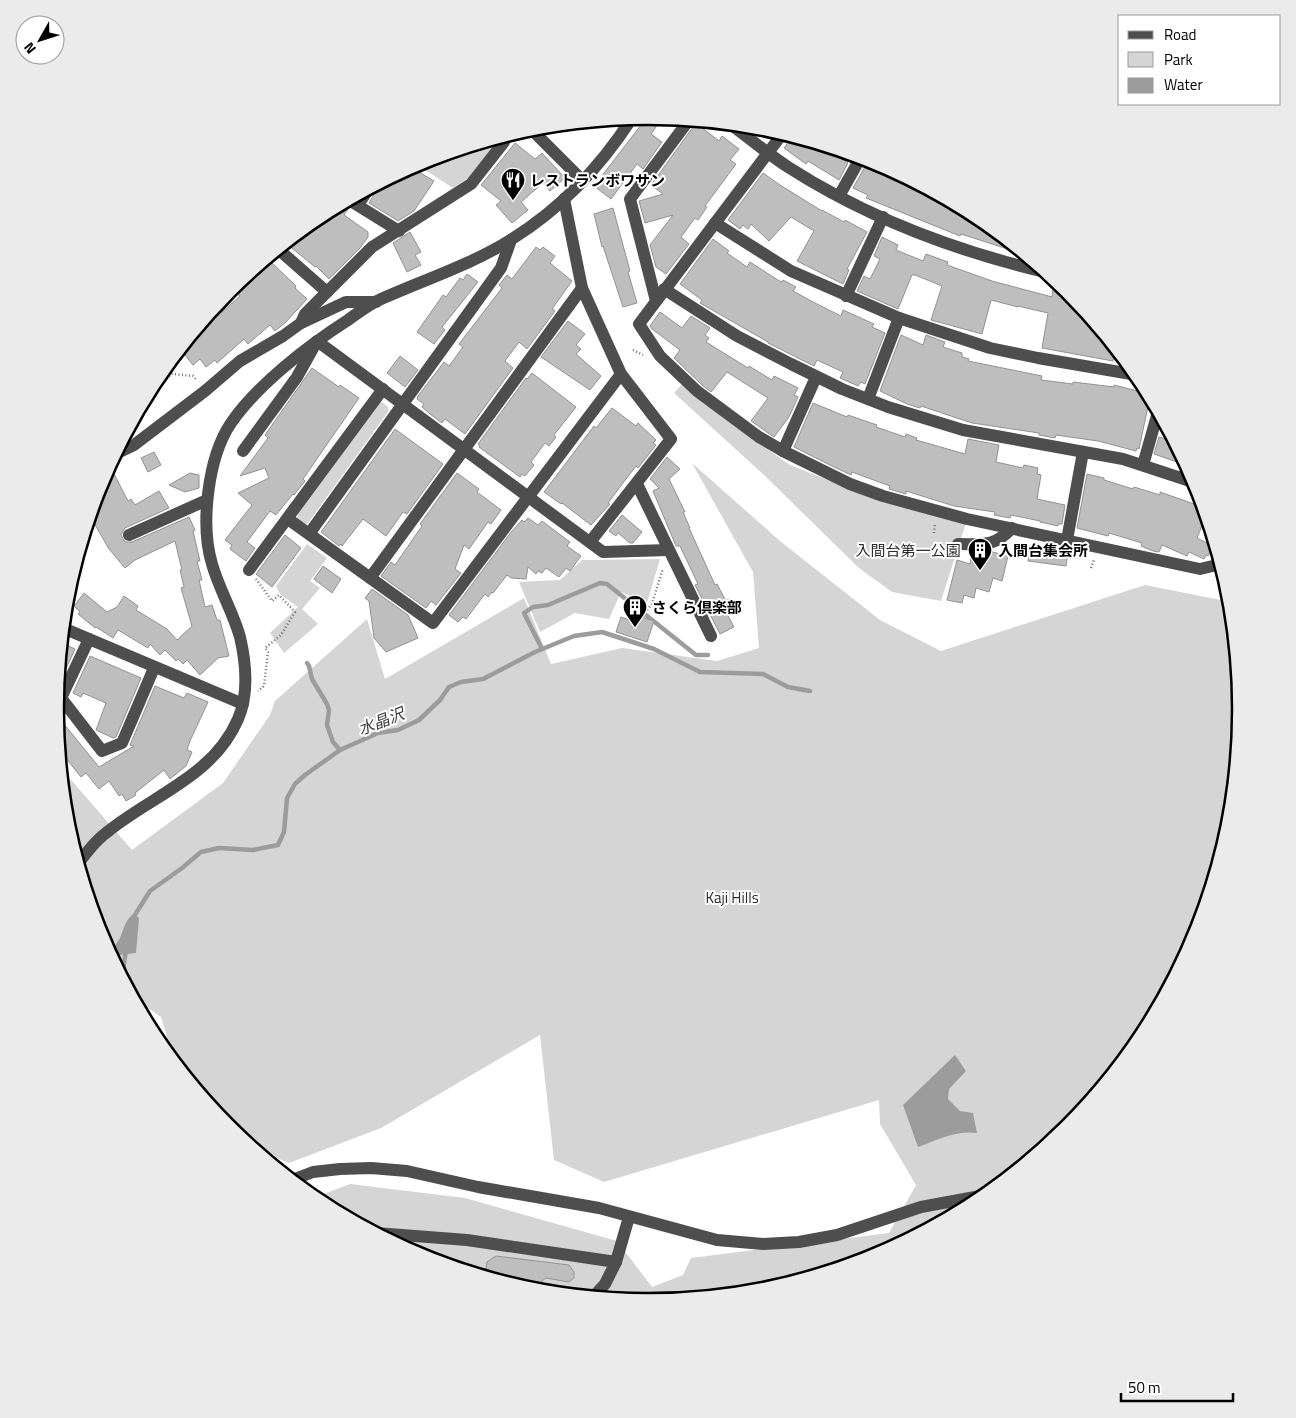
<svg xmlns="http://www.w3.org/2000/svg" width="1296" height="1418" viewBox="0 0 1296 1418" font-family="'Titillium Web','Noto Sans JP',sans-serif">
  <rect width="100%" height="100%" fill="#fff"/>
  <g fill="#d5d5d5">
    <polygon points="501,137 467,179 453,188 416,164"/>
    <polygon points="683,383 740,430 790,465 843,486 966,523 941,601 892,592 859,568 763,474 674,393"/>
    <polygon points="382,402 388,407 388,412 308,523 306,524 297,520 298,514 380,403"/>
    <polygon points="692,463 780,541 880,620 941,651 1145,585 1231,602 1241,709 1230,825 1196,936 1141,1039 1067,1129 977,1202 875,1257 763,1291 648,1302 532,1291 421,1257 318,1202 313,1198 350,1184 465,1198 617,1241 652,1287 683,1275 691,1258 889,1233 916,1185 880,1124 879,1100 604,1182 554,1160 540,1035 381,1128 289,1163 253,1148 228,1128 175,1063 161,1017 142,1004 137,1006 100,936 66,824 61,772 72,781 132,850 223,783 270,715 275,701 367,619 385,679 524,598 551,664 622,648 717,661 759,648 753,572"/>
    <polygon points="307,544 327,558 310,581 320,588 302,609 318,624 284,653 270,633 298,607 280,594 276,586"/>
    <polygon points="660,559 647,603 621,592 609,619 575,613 540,632 519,582 560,580 582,560"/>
  </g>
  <g fill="#9c9c9c">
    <path d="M134,914L139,918L136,953L111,956C111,948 116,945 120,938C124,929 125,919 134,914Z"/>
    <path d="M955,1055L966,1071L949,1089L948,1099L960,1111L973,1113L977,1133C956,1130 937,1140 918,1147L903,1105Z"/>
  </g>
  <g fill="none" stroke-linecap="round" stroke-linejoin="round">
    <g stroke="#9c9c9c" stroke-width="4.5">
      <polyline points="542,649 524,613 533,607 548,605 600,583 607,584 696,655 708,655"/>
      <polyline points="307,663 309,666 312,679 327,704 329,710 327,725 333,742 340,750"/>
      <polyline points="133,918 150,891 182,868 201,852 219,848 253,850 278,845 284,832 287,798 295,784 305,775 340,750 378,733 398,730 419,720 440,700 449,687 461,682 483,679 535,652 574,636 602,632 654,649 700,672 763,674 788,687 810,691"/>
      <polyline points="122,977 126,950"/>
    </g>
  </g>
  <g fill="#bebebe" stroke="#929292">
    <polygon points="648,116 663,117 651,134 662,142 643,169 637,164 611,199 594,186"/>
    <polygon points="696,123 719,141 722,136 739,149 730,160 736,164 705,206 707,207 698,220 695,218 681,237 689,244 666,274 656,267 650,245 673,215 645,223 639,201 663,194 651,185"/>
    <polygon points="793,136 816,143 848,163 839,180 808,161 806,164 784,148"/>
    <polygon points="515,143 535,159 542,153 565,178 550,191 543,183 521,202 528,210 512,223 496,205 501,201 481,185"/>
    <polygon points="428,159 419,172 434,181 414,211 398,221 369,203 376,191 375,186"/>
    <polygon points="866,165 885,174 888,168 978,216 1023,254 961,234 960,236 866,198 868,195 853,188"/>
    <polygon points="763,173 780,185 822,211 822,210 844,222 845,220 867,232 847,269 849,270 843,284 797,261 814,231 791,217 769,241 751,224 748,229 743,225 740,229 728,220"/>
    <polygon points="342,204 348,209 344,215 368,232 368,237 360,248 329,279 316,266 315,267 287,244 294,236 319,216"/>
    <polygon points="613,208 630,271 628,272 637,303 623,307 603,246 602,247 594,214"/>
    <polygon points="410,232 421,252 415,255 421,265 407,272 393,243"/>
    <polygon points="882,237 898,245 896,250 923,261 926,254 948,262 947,265 992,281 1052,297 1053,289 1069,291 1108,339 1107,345 1115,348 1113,361 1042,348 1048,313 1018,306 1018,307 991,300 982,334 931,320 942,286 915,275 912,275 898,309 857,291 864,276 870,279 880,259 874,256"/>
    <polygon points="713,239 729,251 727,253 747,267 750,262 781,282 783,280 796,287 793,291 815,303 841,316 843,310 874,324 872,327 885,333 865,384 861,382 858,386 840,378 843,372 817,360 814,366 768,343 768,342 700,303 702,300 680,284"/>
    <polygon points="536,247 540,250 543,247 555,256 550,263 572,281 552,309 555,311 527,349 519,342 505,361 513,368 465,434 445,419 442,423 430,414 422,407 424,404 417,399 418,396 444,362 449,366 463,347 459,344 502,288 499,285 507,275 512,279"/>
    <polygon points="267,258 296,286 295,288 307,299 286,322 275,331 270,325 248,344 244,339 217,363 215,360 206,367 200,359 193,365 180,349 209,314 214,319 240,296 232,287"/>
    <polygon points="467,274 478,282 442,327 445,330 434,344 417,332 443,295 446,297 460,278 463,280"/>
    <polygon points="660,312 682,328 691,316 710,328 705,335 709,338 706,342 748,368 749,366 772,380 774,376 798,388 794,395 798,397 789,417 774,437 751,421 768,398 727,372 711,392 702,385 674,358 680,350 652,329 650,326"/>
    <polygon points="568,321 585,334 576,345 581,349 576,354 601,376 590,390 541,357"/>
    <polygon points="901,335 923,345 926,335 945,342 943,347 962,353 962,357 969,359 968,361 1042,376 1041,380 1073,384 1073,382 1114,387 1114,385 1149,394 1150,397 1139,449 1137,448 1136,451 1098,441 1056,435 1055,438 1039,435 1039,433 972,423 921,406 920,408 907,404 880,391"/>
    <polygon points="400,356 418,370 405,387 387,373"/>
    <polygon points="312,368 339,387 340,385 359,398 303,479 305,481 294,495 293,494 276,515 270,511 247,542 255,548 246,561 230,549 232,545 225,540 252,505 238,493 269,478 265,468 240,476 268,438 265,435"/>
    <polygon points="532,373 576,407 554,435 556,437 549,446 545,443 531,462 534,465 525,476 522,474 520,477 479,447 480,446 478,444 526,378 527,379"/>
    <polygon points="813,403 847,417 848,415 877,425 876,427 905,437 906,434 917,438 916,440 965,454 968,439 999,445 996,462 1023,468 1024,465 1038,468 1037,474 1041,475 1037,499 1065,505 1062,524 1058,524 1058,526 1040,522 1040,521 1011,515 1010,518 994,515 995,512 954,506 906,491 906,494 889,489 890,486 852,472 851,475 832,466 794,447"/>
    <polygon points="612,408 636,426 638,423 656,440 653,443 656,445 638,468 636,466 623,483 608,503 610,504 591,525 562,503 561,504 544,492 594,426 596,428"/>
    <polygon points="395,429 443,464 407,514 403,512 386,536 363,519 342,546 341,544 339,546 321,532"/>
    <polygon points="1159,437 1175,442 1180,452 1177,462 1154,454"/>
    <polygon points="154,452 161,465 148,472 141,458"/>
    <polygon points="667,457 680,469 669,479 685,512 683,512 690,528 689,528 715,585 717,584 726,601 728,599 734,610 727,614 734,627 720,634 695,585 698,584 680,546 676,546 653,491 659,488 650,479"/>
    <polygon points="112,470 128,501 131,499 135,505 159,491 169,508 125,528 121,535 125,542 132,542 189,517 195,530 193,531 200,561 197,561 202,580 199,580 205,607 212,605 217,620 220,620 229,656 218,658 200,675 187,660 183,664 178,659 176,661 165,650 160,655 150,644 148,648 118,630 113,638 96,627 95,628 78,614 80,612 74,606 84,593 107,612 117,607 124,596 138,606 136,610 167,629 177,640 192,626 181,588 184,587 180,570 182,570 175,541 135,560 125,568 109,549 90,516 100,482 104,474"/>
    <polygon points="190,473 199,475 199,488 185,492 169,485"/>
    <polygon points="457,473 479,489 477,492 501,510 491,524 488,522 469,549 464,545 455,569 461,573 436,605 431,601 426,608 381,576 391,562 395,565 422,526 420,524"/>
    <polygon points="1087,474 1104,478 1104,480 1133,489 1134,487 1160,495 1160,492 1197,505 1195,509 1205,512 1206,516 1197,538 1213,546 1208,556 1206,555 1204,559 1189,552 1187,556 1162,545 1159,552 1153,551 1141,546 1142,543 1109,533 1108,536 1077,528"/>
    <polygon points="622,515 642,532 633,543 630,543 618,533 616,536 609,531"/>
    <polygon points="528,518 538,525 542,521 570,542 567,546 581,556 570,571 566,568 559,577 546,568 542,573 538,571 536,574 528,567 526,579 511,578 507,575 493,593 492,592 488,597 485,594 466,619 463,617 458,622 449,615 512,531 522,520 524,522"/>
    <polygon points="285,535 301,548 272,587 256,574"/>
    <polygon points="1030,545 1043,546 1042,549 1068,552 1066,566 1028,561"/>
    <polygon points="989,551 1008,556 1002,581 993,578 989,592 976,588 974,598 964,595 962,603 947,600 957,560 970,564 972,553 979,555 980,552"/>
    <polygon points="323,566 341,579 332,593 314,579"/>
    <polygon points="372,589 408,615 418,638 386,652 374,638 369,601 365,598"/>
    <polygon points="621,617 639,623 641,617 654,621 647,642 616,632"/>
    <polygon points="62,643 75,649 58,686 57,686"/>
    <polygon points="90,656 141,678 116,737 113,738 96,730 106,703 83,693 81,697 73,693"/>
    <polygon points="155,686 184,698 187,693 208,702 190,741 187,750 192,752 186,766 170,779 164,770 135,793 136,795 126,801 122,794 119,796 109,781 99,789 86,773 81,777 69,762 59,748 55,713 99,767 134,746 130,745"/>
    <polygon points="496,1256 569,1265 574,1272 574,1278 569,1282 546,1278 534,1287 510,1284 488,1277 485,1274 487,1262"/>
  </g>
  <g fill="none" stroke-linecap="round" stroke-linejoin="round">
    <g stroke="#707070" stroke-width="2.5" stroke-dasharray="1 2.5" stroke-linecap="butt">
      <polyline points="633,350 643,355"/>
      <polyline points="147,394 172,374 193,376 197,381"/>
      <polyline points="934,533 935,523"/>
      <polyline points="1091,568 1094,560"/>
      <polyline points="256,579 272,601 279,595 295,612 281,635 265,648 268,652 264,686 258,691"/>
      <polyline points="647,610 652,604 663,568"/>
    </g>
    <g stroke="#4e4e4e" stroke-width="12">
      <path d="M730,124C749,138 768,154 788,167C866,217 956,251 1045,272"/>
      <polyline points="530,128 583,181"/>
      <polyline points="783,133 639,324 660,356 697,391 759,437 783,451 850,484 883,496 967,519 1200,569 1221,564"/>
      <polyline points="839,196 861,157"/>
      <polyline points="564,199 582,288 621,374 671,439 590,542"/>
      <polyline points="349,200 399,231"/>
      <polyline points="358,205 368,190"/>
      <polyline points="715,223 791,271 899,318 990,348 1038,358 1137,375"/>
      <polyline points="278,249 327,292"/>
      <polyline points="664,289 737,336 791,364 842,389 888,407 963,430 1123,459 1196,483"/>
      <polyline points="846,296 883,217"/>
      <polyline points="656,301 630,199 689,120"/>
      <polyline points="301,323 305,314 372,247 471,184 504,142 507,135"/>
      <polyline points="868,399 899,318"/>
      <polyline points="243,451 297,377 317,341 603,552 668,550"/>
      <polyline points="783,451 816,377"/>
      <polyline points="115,454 134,445 205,391 240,361 283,336 301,323 346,302 376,302"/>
      <polyline points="1143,465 1158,412"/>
      <polyline points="637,484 711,636"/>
      <polyline points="288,519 433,623 621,374"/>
      <polyline points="309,534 501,268 511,240"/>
      <polyline points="129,535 207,500"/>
      <polyline points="1067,540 1083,452"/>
      <path d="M958,544C983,544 993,548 1012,528"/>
      <polyline points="249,570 383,389"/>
      <polyline points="370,578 582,288"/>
      <polyline points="63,628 243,704"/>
      <polyline points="89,639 61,698 102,751 122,743 154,668"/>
      <path d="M78,864C86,853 95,841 106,833C152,795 213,777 238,719C249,694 246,663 240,637C233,612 219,589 212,564C200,524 208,457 231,423C258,384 309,345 348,320C358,313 368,305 379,300C423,280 471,265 512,239C560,209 601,166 632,118"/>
      <polyline points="292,1180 313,1172 340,1169 371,1168 407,1171 478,1187 599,1208 717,1240 763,1244 799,1242 837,1235 921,1207 986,1195"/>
      <polyline points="376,1233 467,1240 616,1262 605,1284 593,1297"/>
      <polyline points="616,1262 629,1217"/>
    </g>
  </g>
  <defs>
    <symbol id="restaurant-pin" viewBox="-11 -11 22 30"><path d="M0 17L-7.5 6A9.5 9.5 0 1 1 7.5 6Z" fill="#000" stroke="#fff"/><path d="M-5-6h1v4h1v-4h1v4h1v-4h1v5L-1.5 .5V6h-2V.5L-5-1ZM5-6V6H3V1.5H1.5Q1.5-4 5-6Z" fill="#fff"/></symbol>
    <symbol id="building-pin" viewBox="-11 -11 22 30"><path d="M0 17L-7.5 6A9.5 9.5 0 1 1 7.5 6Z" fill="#000" stroke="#fff"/><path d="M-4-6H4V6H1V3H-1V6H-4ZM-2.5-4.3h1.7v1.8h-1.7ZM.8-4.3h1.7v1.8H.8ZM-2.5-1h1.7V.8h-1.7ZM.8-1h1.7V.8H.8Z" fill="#fff"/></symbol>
  </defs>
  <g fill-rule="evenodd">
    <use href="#restaurant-pin" x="499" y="166" width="28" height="38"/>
    <use href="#building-pin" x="966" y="536" width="28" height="38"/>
    <use href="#building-pin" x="621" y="593" width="28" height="38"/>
  </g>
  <g text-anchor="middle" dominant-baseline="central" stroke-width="4" stroke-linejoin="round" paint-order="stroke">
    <g font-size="15" font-weight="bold" fill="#000" stroke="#fff" text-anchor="start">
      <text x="530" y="180">レストランボワサン</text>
      <text x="998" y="550">入間台集会所</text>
      <text x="652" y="607">さくら倶楽部</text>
    </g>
    <g font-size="15" fill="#2c2c2c" stroke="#fff">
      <text x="908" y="550">入間台第一公園</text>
      <text x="732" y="897">Kaji Hills</text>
    </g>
    <g font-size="16" font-style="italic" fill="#3d3d3d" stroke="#fff">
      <text transform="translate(381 721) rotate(-21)">水晶沢</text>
    </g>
  </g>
  <path d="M0 0H1296V1418H0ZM64 709a584 584 0 1 1 1168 0a584 584 0 1 1-1168 0Z" fill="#ebebeb" fill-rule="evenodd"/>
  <path fill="none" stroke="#000" stroke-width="2.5" d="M64 709a584 584 0 1 1 1168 0a584 584 0 1 1-1168 0Z"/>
  <rect x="1118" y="15" width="162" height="90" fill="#ffffff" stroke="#999999"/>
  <rect x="1128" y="31" width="25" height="8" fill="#4e4e4e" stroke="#999999"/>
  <text x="1164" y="40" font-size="15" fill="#000000">Road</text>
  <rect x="1128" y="52" width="25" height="15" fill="#d5d5d5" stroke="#999999"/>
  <text x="1164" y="65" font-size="15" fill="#000000">Park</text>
  <rect x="1128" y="78" width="25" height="15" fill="#9c9c9c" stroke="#999999"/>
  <text x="1164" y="90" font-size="15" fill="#000000">Water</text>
  <g transform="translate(40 40) rotate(231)"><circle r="24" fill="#ffffff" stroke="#999999"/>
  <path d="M0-4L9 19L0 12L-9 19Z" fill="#000000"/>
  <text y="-8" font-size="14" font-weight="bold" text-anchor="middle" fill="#000000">N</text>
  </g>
  <path d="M1121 1393v8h112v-8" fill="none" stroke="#000000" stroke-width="2.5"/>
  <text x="1128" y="1393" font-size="15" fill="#000000" stroke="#ffffff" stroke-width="4" paint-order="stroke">50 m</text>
</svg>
